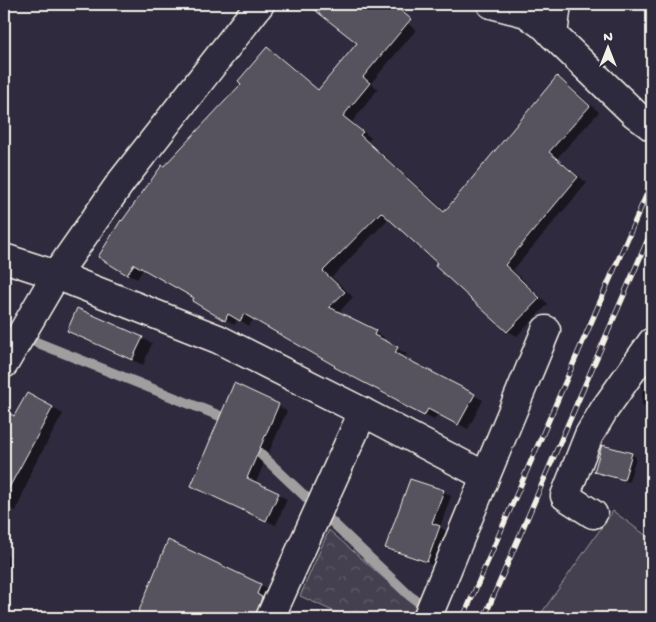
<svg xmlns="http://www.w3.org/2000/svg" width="656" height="622" viewBox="0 0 656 622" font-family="'Gochi Hand',sans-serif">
  <defs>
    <pattern id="park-crowns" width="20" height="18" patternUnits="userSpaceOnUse" patternTransform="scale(1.25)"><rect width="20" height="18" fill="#454050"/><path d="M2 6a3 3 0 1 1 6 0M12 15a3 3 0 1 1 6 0" fill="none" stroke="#605c69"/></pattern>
  </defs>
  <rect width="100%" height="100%" fill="#2f2a3d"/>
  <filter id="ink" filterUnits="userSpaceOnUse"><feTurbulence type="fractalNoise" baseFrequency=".02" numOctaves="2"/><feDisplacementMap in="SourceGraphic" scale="10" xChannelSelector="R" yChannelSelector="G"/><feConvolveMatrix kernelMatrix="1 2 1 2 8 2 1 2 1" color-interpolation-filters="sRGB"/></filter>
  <g filter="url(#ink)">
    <polygon fill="#454050" stroke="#9c989c" points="613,511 652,540 652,618 538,618"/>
    <polygon fill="url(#park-crowns)" stroke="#9c989c" points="329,530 419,609 415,618 348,618 300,596"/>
    <g fill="#0007">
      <polygon points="4,4 17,4 14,10"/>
      <polygon points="326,4 383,4 416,30 371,83 378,89 352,122 371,138 368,141 445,211 557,78 566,83 599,112 557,158 587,183 513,270 548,304 517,336 508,331 439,263 389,218 332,277 353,297 338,313 384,337 382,341 407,354 404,358 483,400 468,429 438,413 434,420 409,407 401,401 254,318 249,326 237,318 235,325 194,300 195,298 144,268 137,279 100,256 123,222 165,167 243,83 267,49 276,54 320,91 358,43 319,12"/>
      <polygon points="68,331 142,338 152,343 143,365"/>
      <polygon points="645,381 652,381 652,411 642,405 643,384"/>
      <polygon points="28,394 63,414 29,475 30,476 16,511 4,506 4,422 8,413 15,417"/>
      <polygon points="278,406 287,411 255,484 287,499 276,525 201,491"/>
      <polygon points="631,454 636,457 629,482 600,474 595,472"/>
      <polygon points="443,491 451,496 440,527 447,532 435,566 395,552 387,547"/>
      <polygon points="169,542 268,589 262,618 138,618"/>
      <polygon points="4,553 12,558 4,579"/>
      <polygon points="291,612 304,618 288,618"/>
      <polygon points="308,612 321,618 306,618"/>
    </g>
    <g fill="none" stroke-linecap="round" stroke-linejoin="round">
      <g stroke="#a19ea0" stroke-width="10">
        <polyline points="4,336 36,342 220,416 229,424"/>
        <polyline points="249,443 410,596 442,618"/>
      </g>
    </g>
    <g fill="#56525f" stroke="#f4f1e8">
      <polygon points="307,4 393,4 411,19 363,77 370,83 343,116 363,132 360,135 444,212 557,76 590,106 549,152 578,177 505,265 540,298 507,332 435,266 437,263 381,212 323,271 345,292 329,307 376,330 374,335 398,347 395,353 475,394 458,425 428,409 424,416 399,403 399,401 334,367 335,366 244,314 240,321 228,314 225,321 192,301 194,298 134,264 127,275 98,257 121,220 122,221 162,165 164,166 241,84 238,81 267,47 318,90 357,43"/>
      <polygon points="77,308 143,337 132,360 67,331"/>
      <polygon points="234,383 279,404 247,478 279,493 266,521 191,486"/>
      <polygon points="27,393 53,407 4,497 4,410 14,416"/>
      <polygon points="602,445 632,453 624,480 594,472"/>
      <polygon points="410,479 444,490 432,523 440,526 427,562 385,548"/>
      <polygon points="168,540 261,584 257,594 262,597 255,618 136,618"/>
    </g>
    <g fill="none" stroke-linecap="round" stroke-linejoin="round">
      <defs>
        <g id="street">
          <polyline points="491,4 526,13 541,24"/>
          <polyline points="525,4 553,35 635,114 652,127"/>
          <polyline points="553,35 557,4"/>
          <polyline points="4,258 56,275 218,339 363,412 485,476"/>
          <polyline points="4,364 56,275 121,182 260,4"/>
          <polyline points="593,514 565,496 589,435 604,410 652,342"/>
          <polyline points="270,618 363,412"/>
          <polyline points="427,618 546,330"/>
        </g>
      </defs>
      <use href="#street" stroke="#f4f1e8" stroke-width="31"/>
      <use href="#street" stroke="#2f2a3d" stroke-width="28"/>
      <defs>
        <g id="rail">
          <polyline points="463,618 652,182"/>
          <polyline points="484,618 652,230"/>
        </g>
      </defs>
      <use href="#rail" stroke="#f4f1e8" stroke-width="5.5"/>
      <use href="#rail" stroke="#2f2a3d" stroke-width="4" stroke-dasharray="11" stroke-linecap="butt"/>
    </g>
  </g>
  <rect width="656" height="622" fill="none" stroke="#2f2a3d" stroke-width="20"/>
  <rect x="10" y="10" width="636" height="602" fill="none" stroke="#f4f1e8" stroke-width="2" filter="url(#ink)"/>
  <g transform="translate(608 48)" stroke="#2f2a3d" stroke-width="4" paint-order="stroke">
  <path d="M0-4L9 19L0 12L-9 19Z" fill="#f4f1e8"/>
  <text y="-8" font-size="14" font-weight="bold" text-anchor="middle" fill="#f4f1e8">N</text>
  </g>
</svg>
